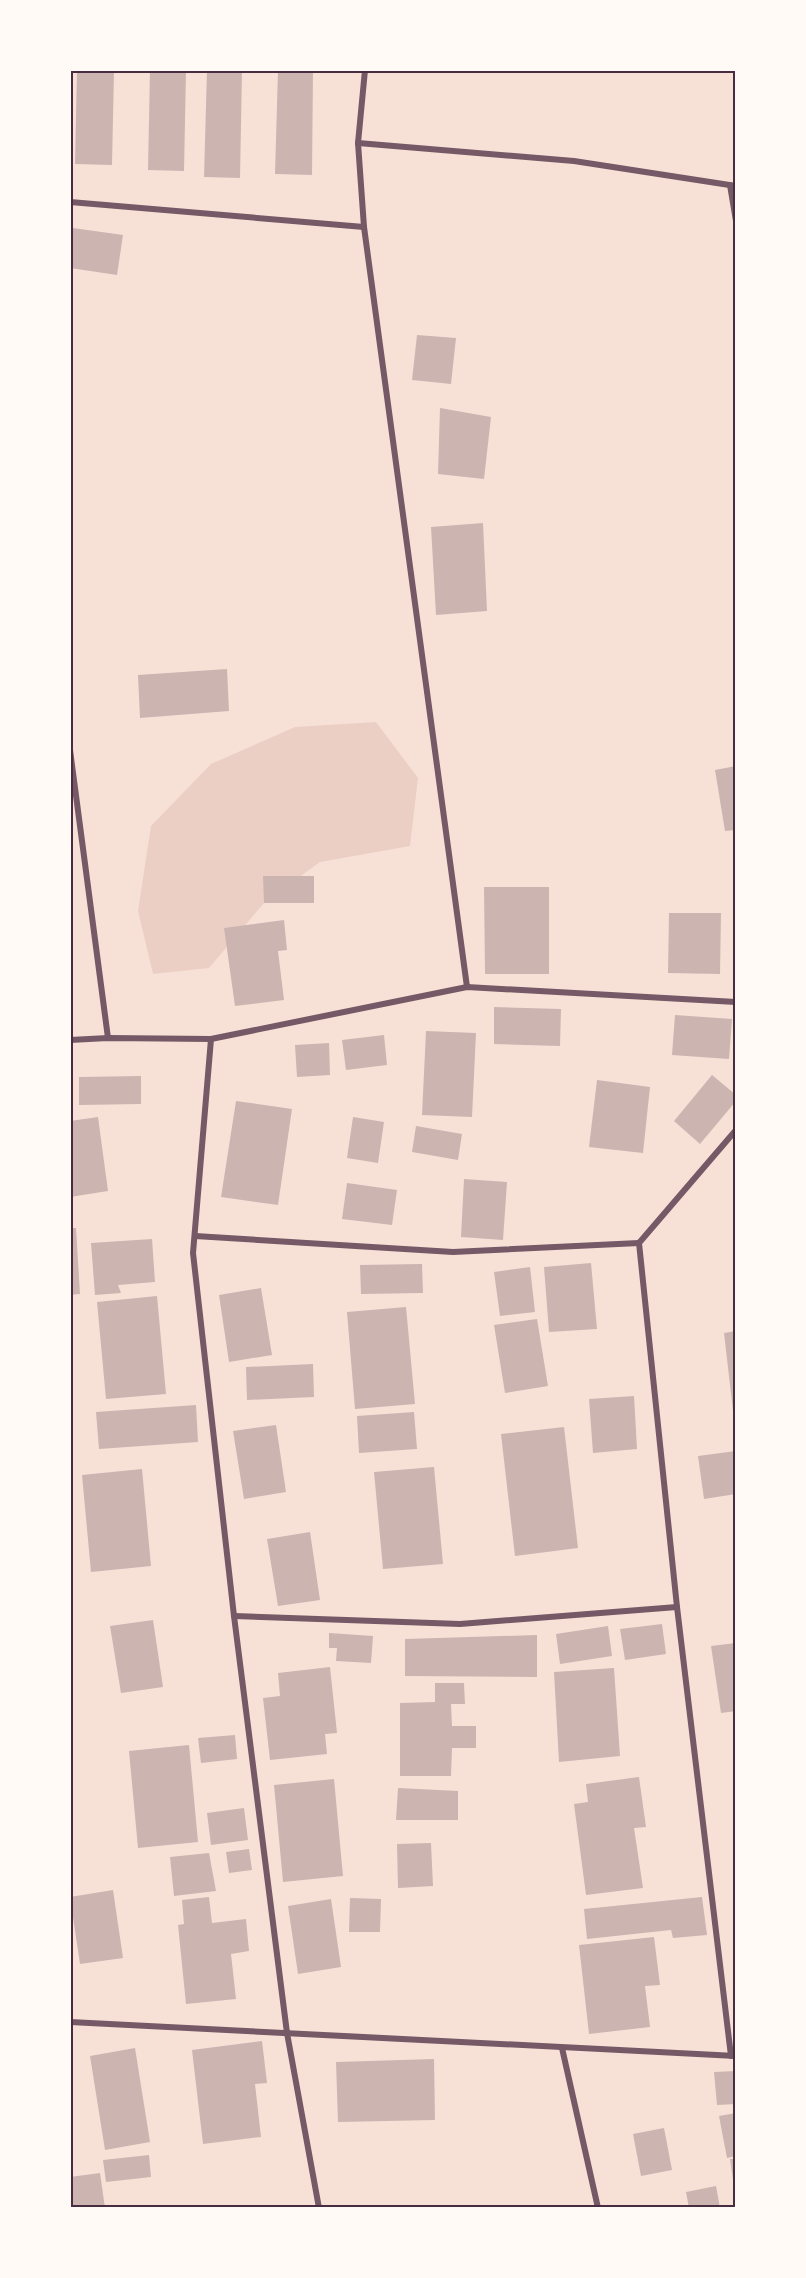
<svg xmlns="http://www.w3.org/2000/svg" width="806" height="2278" viewBox="0 0 806 2278" font-family="'Asap Condensed',sans-serif">
  <rect width="100%" height="100%" fill="#f7e1d7"/>
  <polygon fill="#ebcfc5" points="376,722 418,778 410,846 320,862 264,903 209,968 153,974 138,911 151,826 211,764 295,727"/>
  <g fill="#ccb4b1">
    <polygon points="77,70 114,70 112,165 75,164"/>
    <polygon points="150,70 186,70 184,171 148,170"/>
    <polygon points="207,70 242,70 240,178 204,177"/>
    <polygon points="278,70 313,70 312,175 275,174"/>
    <polygon points="73,228 123,235 117,275 70,268"/>
    <polygon points="417,335 456,338 451,384 412,380"/>
    <polygon points="440,408 491,417 484,479 438,474"/>
    <polygon points="483,523 487,611 436,615 431,527"/>
    <polygon points="227,669 229,711 140,718 138,675"/>
    <polygon points="736,766 736,830 725,831 715,770"/>
    <polygon points="263,876 314,876 314,903 264,903"/>
    <polygon points="484,887 549,887 549,974 485,974"/>
    <polygon points="669,913 721,913 720,974 668,973"/>
    <polygon points="284,920 287,950 278,951 284,1000 235,1006 224,928"/>
    <polygon points="494,1007 561,1009 560,1046 494,1044"/>
    <polygon points="675,1015 732,1019 729,1059 672,1055"/>
    <polygon points="426,1031 476,1033 472,1117 422,1115"/>
    <polygon points="384,1035 387,1065 346,1070 342,1040"/>
    <polygon points="329,1043 330,1075 297,1077 295,1045"/>
    <polygon points="712,1075 736,1095 736,1101 700,1144 674,1121"/>
    <polygon points="141,1076 141,1104 79,1105 79,1077"/>
    <polygon points="597,1080 650,1087 643,1153 589,1147"/>
    <polygon points="236,1101 292,1109 278,1205 221,1197"/>
    <polygon points="98,1117 108,1191 70,1197 70,1121"/>
    <polygon points="353,1117 384,1122 378,1163 347,1158"/>
    <polygon points="416,1126 462,1134 458,1160 412,1152"/>
    <polygon points="464,1179 507,1182 503,1240 461,1237"/>
    <polygon points="347,1183 397,1190 392,1225 342,1219"/>
    <polygon points="70,1228 76,1228 80,1294 70,1295"/>
    <polygon points="152,1239 155,1282 118,1285 121,1293 95,1295 91,1243"/>
    <polygon points="591,1263 597,1329 549,1332 544,1267"/>
    <polygon points="422,1264 423,1293 361,1294 360,1265"/>
    <polygon points="530,1267 535,1312 500,1316 494,1272"/>
    <polygon points="261,1288 272,1355 229,1362 219,1295"/>
    <polygon points="157,1296 166,1394 106,1399 97,1302"/>
    <polygon points="406,1307 415,1404 355,1409 347,1312"/>
    <polygon points="537,1319 548,1386 505,1393 494,1325"/>
    <polygon points="736,1331 736,1410 733,1411 724,1333"/>
    <polygon points="313,1364 314,1397 247,1400 246,1367"/>
    <polygon points="634,1396 637,1449 593,1453 589,1399"/>
    <polygon points="196,1405 198,1442 99,1449 96,1412"/>
    <polygon points="414,1412 417,1449 359,1453 357,1416"/>
    <polygon points="276,1425 286,1492 244,1499 233,1431"/>
    <polygon points="564,1427 578,1548 515,1556 501,1434"/>
    <polygon points="736,1451 736,1494 704,1499 698,1456"/>
    <polygon points="434,1467 443,1564 383,1569 374,1472"/>
    <polygon points="142,1469 151,1566 91,1572 82,1475"/>
    <polygon points="310,1532 320,1600 278,1606 267,1539"/>
    <polygon points="153,1620 163,1687 121,1693 110,1626"/>
    <polygon points="662,1624 666,1654 625,1660 620,1629"/>
    <polygon points="608,1626 612,1656 560,1664 556,1634"/>
    <polygon points="329,1633 373,1636 371,1663 336,1661 337,1648 329,1648"/>
    <polygon points="537,1635 537,1677 405,1676 405,1639"/>
    <polygon points="736,1643 736,1711 721,1713 711,1646"/>
    <polygon points="330,1667 337,1733 325,1734 327,1754 270,1760 263,1698 280,1696 278,1673"/>
    <polygon points="614,1668 620,1756 559,1762 554,1672"/>
    <polygon points="435,1683 464,1683 465,1704 451,1704 452,1726 476,1726 476,1748 452,1748 451,1776 400,1776 400,1703 435,1702"/>
    <polygon points="235,1735 237,1759 201,1763 198,1738"/>
    <polygon points="189,1745 198,1842 138,1848 129,1751"/>
    <polygon points="639,1777 646,1827 634,1828 643,1888 586,1895 574,1804 588,1802 586,1784"/>
    <polygon points="334,1779 343,1876 283,1882 274,1785"/>
    <polygon points="398,1788 458,1791 458,1820 396,1820"/>
    <polygon points="244,1808 248,1840 211,1845 207,1813"/>
    <polygon points="431,1843 433,1886 398,1888 397,1844"/>
    <polygon points="249,1849 252,1870 229,1873 226,1852"/>
    <polygon points="209,1853 216,1891 174,1896 170,1857"/>
    <polygon points="113,1890 123,1958 80,1964 70,1897"/>
    <polygon points="209,1897 212,1923 246,1919 249,1951 231,1954 236,1999 186,2004 178,1925 184,1924 182,1900"/>
    <polygon points="702,1897 707,1935 673,1938 671,1930 587,1939 584,1909"/>
    <polygon points="350,1898 381,1899 380,1932 349,1932"/>
    <polygon points="331,1899 341,1967 298,1974 288,1906"/>
    <polygon points="654,1937 660,1985 645,1986 650,2027 589,2034 579,1945"/>
    <polygon points="262,2041 267,2083 255,2084 261,2137 203,2144 192,2050"/>
    <polygon points="135,2048 150,2142 105,2150 90,2056"/>
    <polygon points="434,2059 435,2120 338,2122 336,2062"/>
    <polygon points="736,2071 736,2104 717,2105 714,2072"/>
    <polygon points="736,2113 736,2156 727,2158 719,2116"/>
    <polygon points="664,2128 672,2170 641,2176 633,2134"/>
    <polygon points="149,2155 151,2177 106,2182 103,2160"/>
    <polygon points="730,2159 736,2159 736,2187 734,2187"/>
    <polygon points="100,2173 105,2208 70,2208 70,2177"/>
    <polygon points="716,2186 720,2208 689,2208 686,2192"/>
  </g>
  <g fill="none" stroke-linecap="round" stroke-linejoin="round">
    <g stroke="#755966" stroke-width="6">
      <polyline points="365,70 358,143 364,227 467,987"/>
      <polyline points="358,143 574,161 736,186"/>
      <polyline points="730,185 736,221"/>
      <polyline points="70,202 364,227"/>
      <polyline points="70,750 108,1038"/>
      <polyline points="211,1039 193,1253 234,1616 287,2033 319,2208"/>
      <polyline points="70,1040 108,1038 211,1039 467,987 736,1002"/>
      <polyline points="195,1236 453,1252 639,1243"/>
      <polyline points="234,1616 460,1624 677,1607"/>
      <polyline points="70,2022 736,2056"/>
      <polyline points="562,2048 598,2208"/>
      <polyline points="731,2056 677,1607 639,1243 736,1130"/>
    </g>
  </g>
  <rect width="806" height="2278" fill="none" stroke="#fffaf5" stroke-width="144"/>
  <rect x="72" y="72" width="662" height="2134" fill="none" stroke="#4a2c40" stroke-width="2"/>
</svg>
